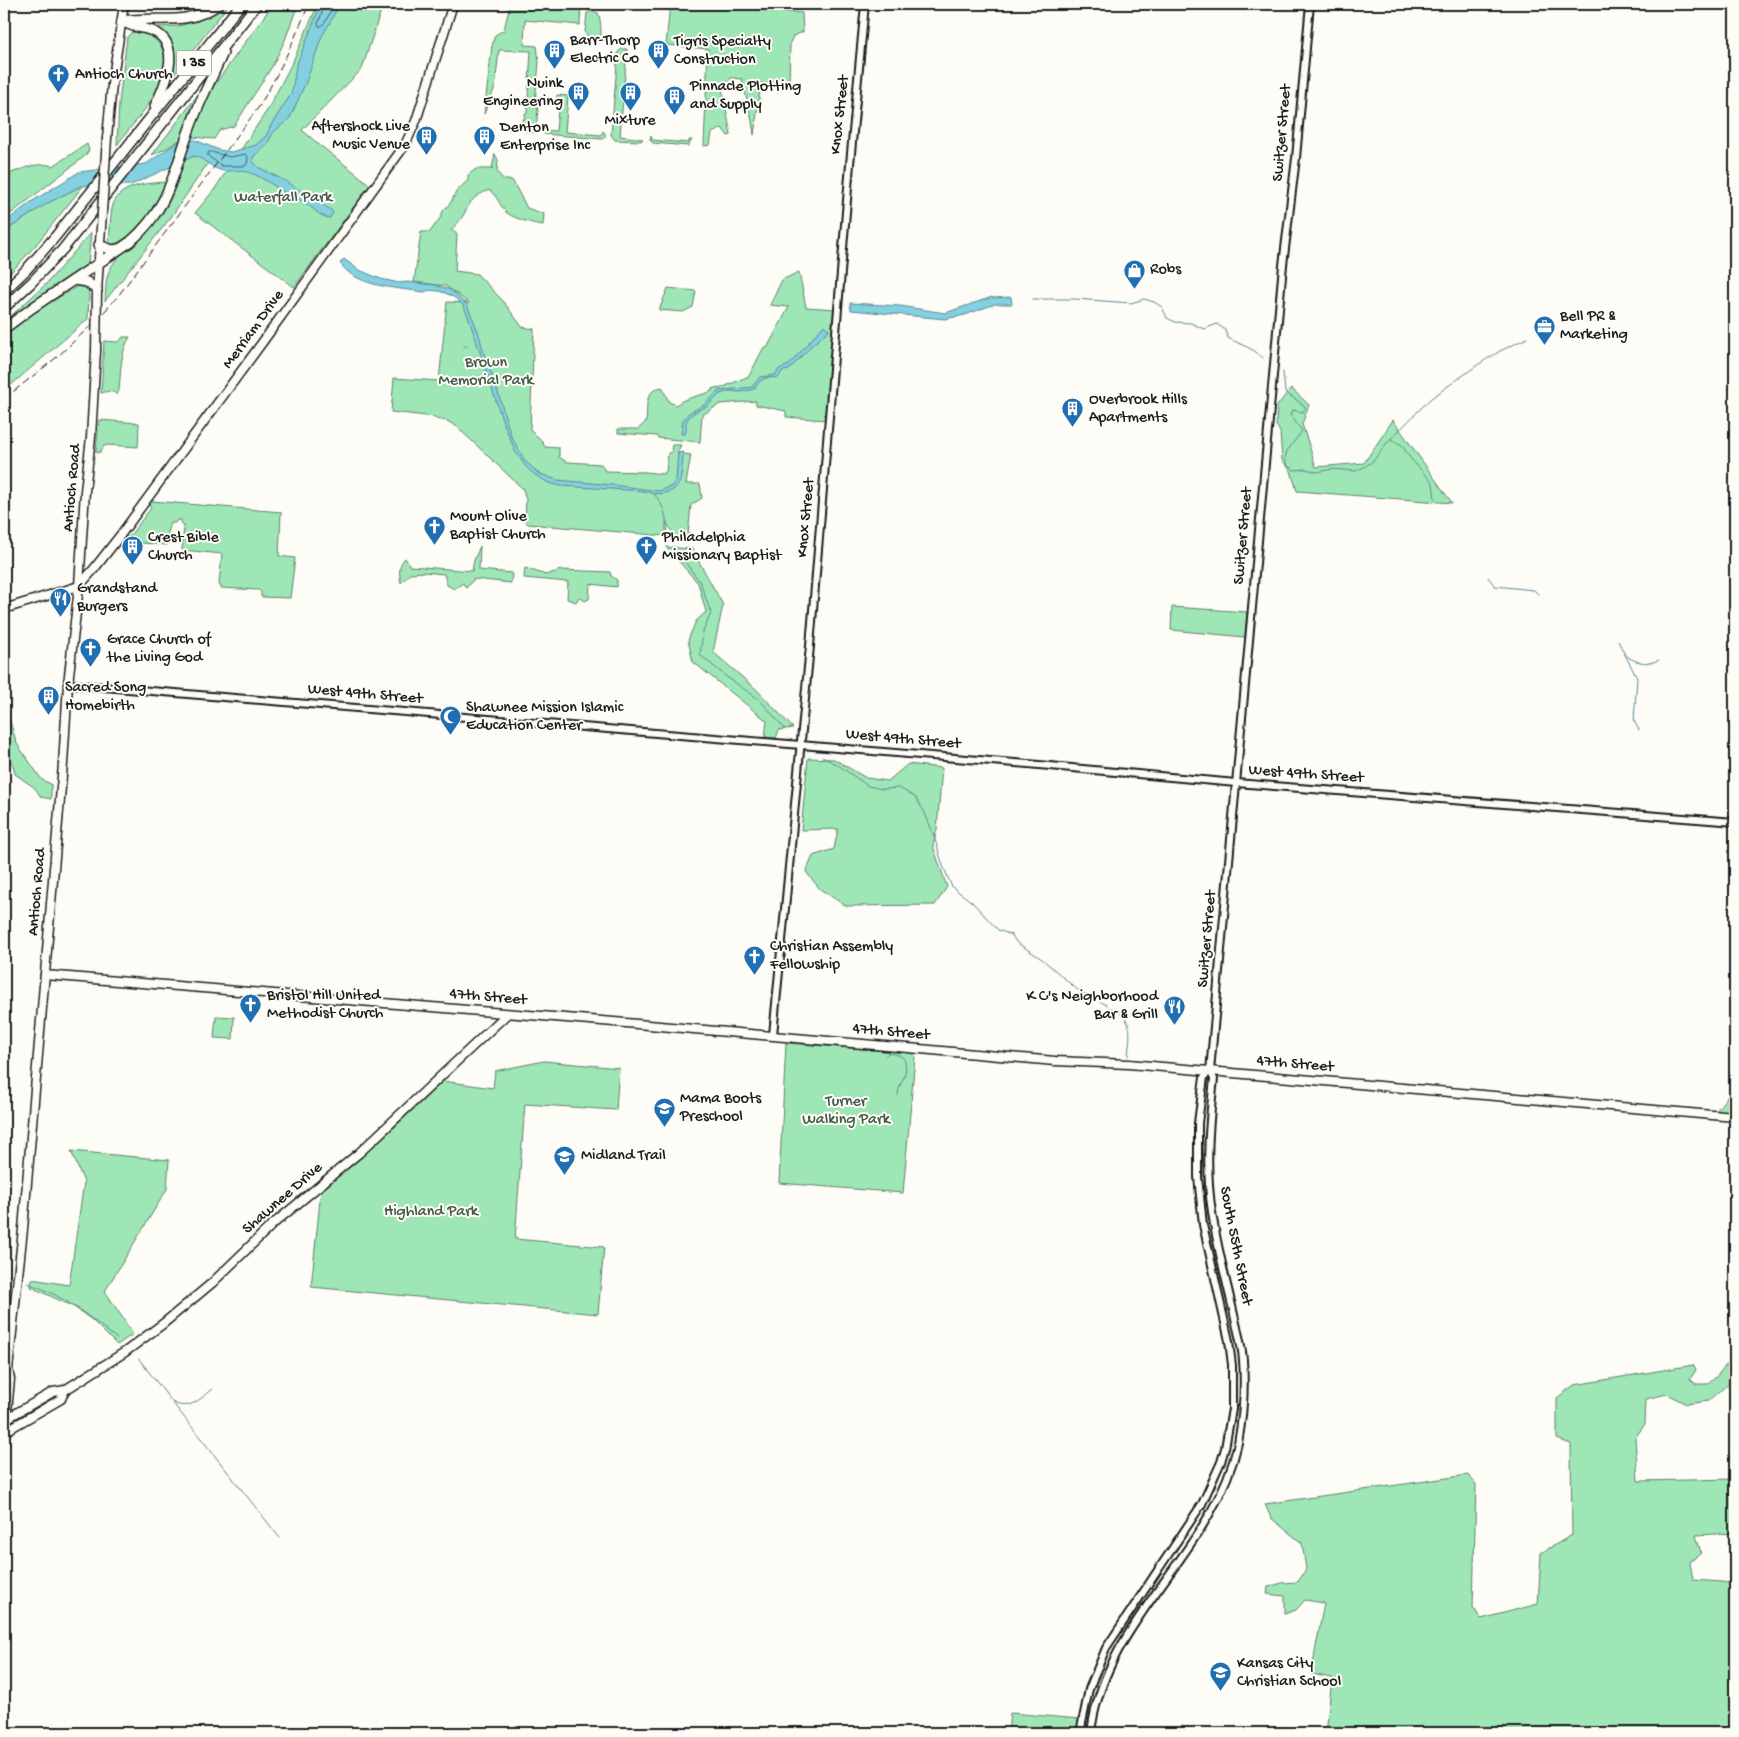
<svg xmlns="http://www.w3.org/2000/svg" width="1739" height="1737" viewBox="0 0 1739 1737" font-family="'Gochi Hand',sans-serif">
  <rect width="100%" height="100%" fill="#fdfcf7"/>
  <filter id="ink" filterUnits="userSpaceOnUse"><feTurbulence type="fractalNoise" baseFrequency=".02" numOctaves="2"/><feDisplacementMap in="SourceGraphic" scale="10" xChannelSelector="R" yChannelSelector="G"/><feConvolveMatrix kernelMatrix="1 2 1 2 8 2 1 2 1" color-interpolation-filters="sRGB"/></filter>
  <g filter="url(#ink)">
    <g fill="#9ee6b5" stroke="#5d8168">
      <polygon points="223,4 229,4 170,80 172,63 157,30 158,27 179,26 203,19"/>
      <polygon points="273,4 298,4 285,40 273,65 234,126 220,130 214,139 192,137 202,109 213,87"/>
      <path d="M318,4H383L362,69L302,130C324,150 348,166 370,185L294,287L195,213L214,190L268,109L293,61Z"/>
      <polygon points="510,4 581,4 580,25 525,20 524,45 537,46 539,63 535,102 538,110 536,130 533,133 524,131 523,119 525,118 525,113 527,113 531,51 499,50 495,87 484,114 492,46 495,35 504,30"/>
      <path d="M670,4H726L729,7L802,13L803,32L793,36L790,43L789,86L761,83L754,135C752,116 746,98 742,79L731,78L722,88L731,135L728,136L722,128L712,133L710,145L704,146L708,49L666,45Z"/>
      <path d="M591,11L598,13C601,19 601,30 601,37L598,39L589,38L585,32L587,13Z"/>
      <path d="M132,32C164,33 171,58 160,85C150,106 131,126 117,145L119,103L127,37Z"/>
      <polygon points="622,49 627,49 620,136 643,139 641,141 615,140 611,135 618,52"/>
      <polygon points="200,92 201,94 189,118 183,138 167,148 152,155"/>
      <polygon points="557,95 568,96 565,132 601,135 603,131 605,133 605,137 602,139 544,134 542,130 556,131 559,99 557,99"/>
      <polygon points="651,135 652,140 689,143 689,140 692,140 688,146 653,143 650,140"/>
      <path d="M87,144L89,150L85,156L4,219V176C20,170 36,161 53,166Z"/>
      <path d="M495,154L498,160L497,172L504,180H512L527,208L544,214L543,225C534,224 515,219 507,213C500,207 498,196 489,190C473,197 472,199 464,214C461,220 456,225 451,230L455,232L457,235L455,271L477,274L503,301L522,327L534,329L530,429L541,440L545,447L559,448V457L567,462L601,464L605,471L646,472L662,474L666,472L668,453H671L672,445H681L677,453L691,455L686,484H700L702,498L691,505L688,536H674L666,521V536L528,524L525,521L526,500L523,489L456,426L447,421L436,419L435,417L391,412L394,378L439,381L447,302L469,303L446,286L414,282L421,232H430L441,217L443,211L451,202L456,192L468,180V175L476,169H492Z"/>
      <path d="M194,156L203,158L208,163L171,217L105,301C106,292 105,283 108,274C116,251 145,238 160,217C173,200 176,179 184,160Z"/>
      <path d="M168,182C166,187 164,192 162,197C154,211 126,245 109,245C110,235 110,213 113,205C120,184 149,183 168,182Z"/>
      <polygon points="81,186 83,186 35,246 4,280 4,232 46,204"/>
      <polygon points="91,233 88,264 62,281 4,324 4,322 46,284"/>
      <path d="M799,272L806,307L836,309L826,420L786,417V411L756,405V401L720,404L702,415L700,442L658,438L657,436L618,433V429H638L646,422C648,407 643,391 662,387L669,402L676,405C685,397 701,396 712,391V389L718,387L719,389L749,376L764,347L767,348L789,307L770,305L782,280Z"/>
      <polygon points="80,285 84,286 89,292 88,319 4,391 4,333 30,314"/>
      <polygon points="668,288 696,291 693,307 683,312 659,310"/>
      <path d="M123,337H130C120,352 121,372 119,390L117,395C112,390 108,391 101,393L104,341L119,342Z"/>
      <polygon points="1291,388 1309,405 1302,424 1316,467 1364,463 1393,420 1452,503 1297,491 1291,471 1282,460 1280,432 1276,425 1277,406"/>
      <polygon points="99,420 139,423 138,447 108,445 104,446 100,452 97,453 96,451"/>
      <polygon points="152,501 281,512 279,556 295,558 290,598 261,597 261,592 259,590 221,588 219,584 222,554 182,550 184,525 181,523 181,520 177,520 175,523 171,523 166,539 169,542 167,545 129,542 125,539 126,537 129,537 151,508 149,503"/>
      <path d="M480,546L479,570L512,573L511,583L474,579L466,588L463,583L454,589L447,585L444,574L424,572L411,573L401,583C399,572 398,566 405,558L410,566L472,571L474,560Z"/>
      <polygon points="666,547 692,549 723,605 713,652 757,690 793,728 779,730 776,738 765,737 767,721 693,662 688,640 696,621 706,612 698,583"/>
      <polygon points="525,568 546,575 561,570 610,572 611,576 617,580 617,587 590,584 589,599 585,601 579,597 576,602 567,599 568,582 524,578"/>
      <polygon points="1172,607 1247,612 1245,637 1171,630"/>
      <polygon points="4,665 8,673 5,690 6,709 17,744 42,780 51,784 51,799 41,797 35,788 15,774 13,765 4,751"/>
      <polygon points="808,758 834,759 866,778 888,781 908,764 942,768 937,829 933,846 947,887 935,905 846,906 820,889 806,872 813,856 834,849 838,829 801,830"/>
      <polygon points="216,1016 234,1017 233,1039 214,1038"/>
      <polygon points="786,1043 913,1053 915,1057 903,1193 779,1183"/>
      <path d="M544,1061L619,1068L616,1110L525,1104L515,1239L604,1247L598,1314L311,1287L321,1191C364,1156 404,1119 443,1081L493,1088L495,1071Z"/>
      <polygon points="1735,1087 1735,1114 1717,1112 1716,1111"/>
      <polygon points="71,1151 169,1160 167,1189 105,1291 133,1334 117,1345 92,1320 74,1307 31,1287 32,1279 69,1285 84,1182"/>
      <polygon points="1733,1357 1735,1358 1735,1374 1730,1382 1709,1401 1686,1404 1667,1394 1646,1399 1645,1424 1635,1438 1638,1481 1735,1479 1735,1533 1696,1535 1701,1553 1690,1562 1693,1580 1735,1583 1735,1694 1732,1733 1326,1733 1332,1678 1311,1674 1324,1603 1305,1600 1296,1610 1285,1614 1285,1596 1267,1594 1268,1587 1282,1583 1298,1582 1306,1569 1302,1543 1271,1518 1265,1504 1468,1475 1476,1484 1473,1607 1481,1619 1538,1604 1541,1553 1572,1535 1571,1444 1557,1439 1557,1398 1574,1385 1693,1365 1696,1370 1690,1379 1696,1384 1708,1384 1716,1377"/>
      <polygon points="1010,1713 1080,1719 1078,1733 1008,1733"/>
    </g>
    <g fill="#83d0e1" stroke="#5a8892">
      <path d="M321,4H339L332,19L322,36L306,82L290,118L273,133L267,144L255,155L252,160L258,167L285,181L331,210L333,213L330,218C321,218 312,207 304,202C299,198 292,197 287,194C273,186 260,174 243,171C236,169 227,173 220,170C210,167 205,159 194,156L131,185L81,186L46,204L4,232V223L31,202L79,172L146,164L181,140H195L219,150L231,152L256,145L266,136L271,125L291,94L293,86L296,66Z"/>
      <path d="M344,259L359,270L381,279L399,283L407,282L435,285L451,290L467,305L478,331L486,361L494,379L511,436L525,461L538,473L557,480L613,485L659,491L672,486L676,480L678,453L683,452C683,459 682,473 680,481C675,495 656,496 644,491L561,486L549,483L535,475L526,467L515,451L502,419L469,319C467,314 465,308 462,304C454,295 435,287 424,292C398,288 355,287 340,263Z"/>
      <polygon points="992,297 993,298 1011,297 1012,304 995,304 965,315 945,319 851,310 850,303 900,306 945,313"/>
      <polygon points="824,325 829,330 811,346 789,370 782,371 779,377 766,378 760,381 754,389 741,392 730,391 720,394 706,407 695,412 688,418 686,422 686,433 685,434 681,434 683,420 689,413 704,405 719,391 752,387 760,377 775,375 779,369 789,365"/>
    </g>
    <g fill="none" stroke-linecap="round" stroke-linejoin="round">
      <g stroke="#45646b" stroke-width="1">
        <path d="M325,4L318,24L320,27C327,23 330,11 333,4"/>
        <polygon points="211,152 230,157 246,154 248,157 247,164 245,166 222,166 208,156 208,153"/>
      </g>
      <g stroke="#5a8892" stroke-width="1">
        <polyline points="1033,299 1075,299 1131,303 1144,299 1154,302 1162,307 1167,318 1175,322 1191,323 1204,329 1217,324 1225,330 1228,338 1253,350 1263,358"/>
        <polyline points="464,346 468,346"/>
        <polyline points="1283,372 1285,392 1306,407 1303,412 1292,410 1290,415 1302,431 1287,451 1285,459 1288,466 1294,470 1305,469 1318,472 1332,469 1356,471 1366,466 1374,460 1386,444 1430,399 1479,364 1500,351 1527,338"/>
        <polyline points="1390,439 1402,445 1410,458 1433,483 1435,499"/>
        <path d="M654,494C665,506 666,517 668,533"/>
        <polyline points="673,546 700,582 711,613 703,632 700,655 728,678 760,700 785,729"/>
        <polyline points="1488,577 1495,586 1534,590 1538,594"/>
        <polyline points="1618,641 1637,678 1634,721 1639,730"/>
        <path d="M1627,656C1635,663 1649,665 1659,660"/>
        <polyline points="822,757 838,765 868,786 882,789 899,788 915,797 924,811 933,833 943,866 952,887 972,902 998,930 1012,935 1016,942 1042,959 1079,991 1107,1005"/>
        <path d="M1111,1008C1135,1019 1130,1033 1128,1056"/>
        <path d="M885,1056L888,1053C894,1054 899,1054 903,1058"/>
        <path d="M898,1095C898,1082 910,1075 904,1059"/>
        <polyline points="4,1275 8,1276"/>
        <path d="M27,1283C62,1294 89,1316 117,1339"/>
        <path d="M139,1359L172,1402C188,1412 200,1399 213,1389"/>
        <polyline points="172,1402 280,1538"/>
      </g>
      <defs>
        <g id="minor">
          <polyline points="68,684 1028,764 1236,783 1735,822"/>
          <polyline points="773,1035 810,646 850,164 865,4"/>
          <polyline points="1210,1071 1283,265 1296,158 1310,4"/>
          <polyline points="4,1444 5,1431"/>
          <polyline points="1080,1733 1089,1689 1106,1648 1202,1504 1221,1462 1225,1448 1232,1409 1232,1365 1229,1341 1203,1225 1198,1177 1198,1123 1204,1077 1210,1071"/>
          <path d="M1091,1733C1104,1618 1214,1554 1238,1443C1243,1416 1245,1387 1243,1360C1242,1346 1238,1332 1235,1319C1227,1283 1217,1248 1212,1212C1205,1168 1209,1123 1214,1079L1210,1071"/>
        </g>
        <g id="major">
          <polyline points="107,138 112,84 124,4"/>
          <polyline points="97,292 100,242"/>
          <polyline points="4,609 79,586 94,569 119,537 264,340 405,145 416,121 453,4"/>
          <polyline points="45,975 626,1023 1055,1061 1129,1064 1735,1117"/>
          <polyline points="4,1379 8,1370 23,1229 63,764 68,684 79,586 85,491 91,437 96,351"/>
          <polyline points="4,1420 53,1392 65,1390 125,1352 164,1323 212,1283 273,1224 359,1153 507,1014"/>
          <polyline points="6,1422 10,1379 8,1370"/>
          <polyline points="4,1432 61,1399 65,1390"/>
        </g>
        <g id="highway">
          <path d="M122,21C134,29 143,26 155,32C182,46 165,86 155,106"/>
          <path d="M122,21C158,15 185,28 219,4"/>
          <polyline points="99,245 112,250 119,249"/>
          <polyline points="74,280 87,282 97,290"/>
          <polyline points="4,291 26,270 55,237 241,4"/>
          <polyline points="4,308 32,282 63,249 257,4"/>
          <path d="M4,329L32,308L130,242C172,206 174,167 193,120C202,97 213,75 223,53"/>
        </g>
      </defs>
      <use href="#minor" stroke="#1c1c1c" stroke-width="10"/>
      <use href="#major" stroke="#1c1c1c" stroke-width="11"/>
      <use href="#highway" stroke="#1c1c1c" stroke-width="12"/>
      <use href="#minor" stroke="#fdfcf7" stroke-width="6"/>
      <use href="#major" stroke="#fdfcf7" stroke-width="8"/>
      <use href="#highway" stroke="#fdfcf7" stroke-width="9"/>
      <path stroke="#1c1c1c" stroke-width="1" stroke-dasharray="8 4" stroke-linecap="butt" d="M4,399L57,357L98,319L118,296L258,108C279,74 294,40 309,4"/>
      <defs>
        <g id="major-bridge">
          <polyline points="100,242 107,138"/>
          <polyline points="96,351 97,292"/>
        </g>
      </defs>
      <use href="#major-bridge" stroke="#1c1c1c" stroke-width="11" stroke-linecap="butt"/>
      <use href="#major-bridge" stroke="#fdfcf7" stroke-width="8"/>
    </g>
  </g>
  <defs>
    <symbol id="building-pin" viewBox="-11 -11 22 30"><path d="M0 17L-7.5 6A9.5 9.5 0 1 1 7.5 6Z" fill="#1f6fb2" stroke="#fdfcf7"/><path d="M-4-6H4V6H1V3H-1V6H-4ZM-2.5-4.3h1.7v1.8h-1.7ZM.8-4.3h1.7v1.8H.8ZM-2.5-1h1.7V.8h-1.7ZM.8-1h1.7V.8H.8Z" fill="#fff"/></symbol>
    <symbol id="church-pin" viewBox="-11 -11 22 30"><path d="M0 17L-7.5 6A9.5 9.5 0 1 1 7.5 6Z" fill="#1f6fb2" stroke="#fdfcf7"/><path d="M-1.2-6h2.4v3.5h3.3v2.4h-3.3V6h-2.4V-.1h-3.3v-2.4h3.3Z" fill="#fff"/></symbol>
    <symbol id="shop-pin" viewBox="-11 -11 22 30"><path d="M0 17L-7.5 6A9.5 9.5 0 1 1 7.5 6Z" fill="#1f6fb2" stroke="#fdfcf7"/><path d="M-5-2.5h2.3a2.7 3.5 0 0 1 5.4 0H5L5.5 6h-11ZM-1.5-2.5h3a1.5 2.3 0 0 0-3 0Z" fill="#fff"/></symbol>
    <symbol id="office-pin" viewBox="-11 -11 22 30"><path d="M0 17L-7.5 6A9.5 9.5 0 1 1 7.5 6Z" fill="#1f6fb2" stroke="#fdfcf7"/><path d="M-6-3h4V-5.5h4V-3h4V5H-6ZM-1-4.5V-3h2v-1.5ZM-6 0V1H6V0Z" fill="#fff"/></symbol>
    <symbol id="restaurant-pin" viewBox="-11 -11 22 30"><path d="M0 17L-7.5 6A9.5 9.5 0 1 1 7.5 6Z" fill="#1f6fb2" stroke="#fdfcf7"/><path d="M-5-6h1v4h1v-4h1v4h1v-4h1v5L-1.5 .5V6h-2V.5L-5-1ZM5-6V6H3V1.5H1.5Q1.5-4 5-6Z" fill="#fff"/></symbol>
    <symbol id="mosque-pin" viewBox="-11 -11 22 30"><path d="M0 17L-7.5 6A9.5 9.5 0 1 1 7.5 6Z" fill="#1f6fb2" stroke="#fdfcf7"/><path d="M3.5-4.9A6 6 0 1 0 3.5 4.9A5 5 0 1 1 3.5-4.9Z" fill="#fff"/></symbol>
    <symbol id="school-pin" viewBox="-11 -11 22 30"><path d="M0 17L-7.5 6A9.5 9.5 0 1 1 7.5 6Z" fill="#1f6fb2" stroke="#fdfcf7"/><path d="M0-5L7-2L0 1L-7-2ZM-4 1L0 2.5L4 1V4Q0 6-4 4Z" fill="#fff"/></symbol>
  </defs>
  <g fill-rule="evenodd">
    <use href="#building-pin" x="542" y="38" width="25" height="34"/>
    <use href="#building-pin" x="646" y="38" width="25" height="34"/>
    <use href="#church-pin" x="46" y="62" width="25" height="34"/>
    <use href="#building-pin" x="618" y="80" width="25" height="34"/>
    <use href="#building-pin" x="566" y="80" width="25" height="34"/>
    <use href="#building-pin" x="662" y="84" width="25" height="34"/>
    <use href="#building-pin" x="414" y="124" width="25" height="34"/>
    <use href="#building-pin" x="472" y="124" width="25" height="34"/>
    <use href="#shop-pin" x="1122" y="258" width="25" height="34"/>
    <use href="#office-pin" x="1532" y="314" width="25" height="34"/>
    <use href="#building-pin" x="1060" y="396" width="25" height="34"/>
    <use href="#church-pin" x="422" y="514" width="25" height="34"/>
    <use href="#building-pin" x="120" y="534" width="25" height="34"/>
    <use href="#church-pin" x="634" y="534" width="25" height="34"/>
    <use href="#restaurant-pin" x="48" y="586" width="25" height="34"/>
    <use href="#church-pin" x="78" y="636" width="25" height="34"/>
    <use href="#building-pin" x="36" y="684" width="25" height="34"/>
    <use href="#mosque-pin" x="438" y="704" width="25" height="34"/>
    <use href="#church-pin" x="742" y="944" width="25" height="34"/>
    <use href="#church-pin" x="238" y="992" width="25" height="34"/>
    <use href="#restaurant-pin" x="1162" y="994" width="25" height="34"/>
    <use href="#school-pin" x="652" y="1096" width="25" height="34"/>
    <use href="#school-pin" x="552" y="1144" width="25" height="34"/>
    <use href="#school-pin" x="1208" y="1660" width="25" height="34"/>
  </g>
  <g text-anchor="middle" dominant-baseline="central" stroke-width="4" stroke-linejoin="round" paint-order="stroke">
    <rect fill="#fdfcf7" stroke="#605f5e" stroke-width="1" x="176.5" y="50.5" width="35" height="25" rx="4"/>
    <g font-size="15" font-weight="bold" fill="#1c1c1c">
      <text x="194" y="63">I 35</text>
    </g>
    <g font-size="16" fill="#1c1c1c" stroke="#fdfcf7" text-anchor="start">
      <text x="570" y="41">Barr-Thorp<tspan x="570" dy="18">Electric Co</tspan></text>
      <text x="674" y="42">Tigris Specialty<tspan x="674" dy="18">Construction</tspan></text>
      <text x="75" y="75">Antioch Church</text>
      <text x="563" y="84" text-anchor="end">Nuink<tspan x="563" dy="18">Engineering</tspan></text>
      <text x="690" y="87">Pinnacle Plotting<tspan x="690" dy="18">and Supply</tspan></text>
      <text x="630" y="121" text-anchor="middle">Mixture</text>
      <text x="410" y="127" text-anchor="end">Aftershock Live<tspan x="410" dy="18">Music Venue</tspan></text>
      <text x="500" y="128">Denton<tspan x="500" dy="18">Enterprise Inc</tspan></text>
      <text x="1150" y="270">Robs</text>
      <text x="1560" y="317">Bell PR &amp;<tspan x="1560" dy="18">Marketing</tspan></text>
      <text x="1089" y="400">Overbrook Hills<tspan x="1089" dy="18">Apartments</tspan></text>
      <text x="450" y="517">Mount Olive<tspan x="450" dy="18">Baptist Church</tspan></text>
      <text x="148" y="538">Crest Bible<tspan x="148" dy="18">Church</tspan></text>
      <text x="662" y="538">Philadelphia<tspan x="662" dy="18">Missionary Baptist</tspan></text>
      <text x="77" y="589">Grandstand<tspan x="77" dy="18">Burgers</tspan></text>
      <text x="107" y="640">Grace Church of<tspan x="107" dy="18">the Living God</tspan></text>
      <text x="65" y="688">Sacred Song<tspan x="65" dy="18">Homebirth</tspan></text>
      <text x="466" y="708">Shawnee Mission Islamic<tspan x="466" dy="18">Education Center</tspan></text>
      <text x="770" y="947">Christian Assembly<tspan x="770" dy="18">Fellowship</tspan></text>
      <text x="267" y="996">Bristol Hill United<tspan x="267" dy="18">Methodist Church</tspan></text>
      <text x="1158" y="997" text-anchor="end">K C's Neighborhood<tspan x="1158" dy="18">Bar &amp; Grill</tspan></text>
      <text x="680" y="1099">Mama Boots<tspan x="680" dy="18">Preschool</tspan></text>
      <text x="581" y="1156">Midland Trail</text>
      <text x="1237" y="1664">Kansas City<tspan x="1237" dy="18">Christian School</tspan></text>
    </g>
    <g font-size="16" fill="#1c1c1c" stroke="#fdfcf7">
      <text transform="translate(841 115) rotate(-84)">Knox Street</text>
      <text transform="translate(1283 133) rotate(-85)">Switzer Street</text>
      <text transform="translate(254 330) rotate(-54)">Merriam Drive</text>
      <text transform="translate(73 488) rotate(-85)">Antioch Road</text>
      <text transform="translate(807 518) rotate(-85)">Knox Street</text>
      <text transform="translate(1244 536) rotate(-85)">Switzer Street</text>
      <text transform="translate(365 695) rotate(5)">West 49th Street</text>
      <text transform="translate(903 740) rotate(5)">West 49th Street</text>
      <text transform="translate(1306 775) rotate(4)">West 49th Street</text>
      <text transform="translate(38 892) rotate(-85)">Antioch Road</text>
      <text transform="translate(1208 939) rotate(-85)">Switzer Street</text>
      <text transform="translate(488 998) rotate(5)">47th Street</text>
      <text transform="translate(891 1033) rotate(5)">47th Street</text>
      <text transform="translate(1295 1065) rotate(5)">47th Street</text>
      <text transform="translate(283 1199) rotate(-41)">Shawnee Drive</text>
      <text transform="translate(1235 1246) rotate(79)">South 55th Street</text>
    </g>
    <g font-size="16" fill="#43594a" stroke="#fdfcf7">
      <text x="283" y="198">Waterfall Park</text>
      <text x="486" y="363">Brown<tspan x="486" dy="18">Memorial Park</tspan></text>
      <text x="846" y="1102">Turner<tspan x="846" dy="18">Walking Park</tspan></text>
      <text x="431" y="1212">Highland Park</text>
    </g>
  </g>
  <rect width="1739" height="1737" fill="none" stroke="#fdfcf7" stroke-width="20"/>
  <rect x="10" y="10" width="1719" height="1717" fill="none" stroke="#1c1c1c" stroke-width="2" filter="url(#ink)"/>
</svg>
